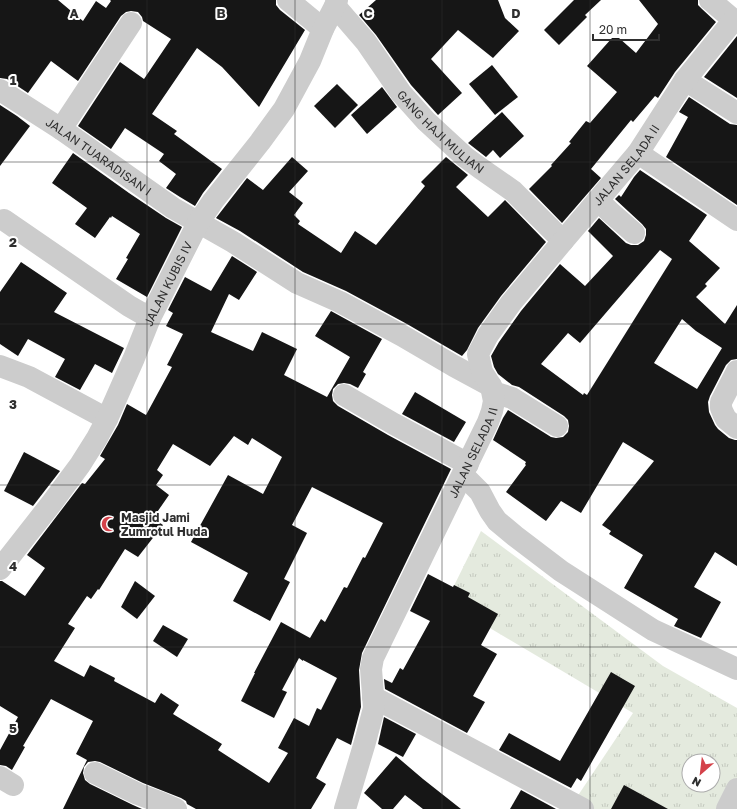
<svg xmlns="http://www.w3.org/2000/svg" width="737" height="809" viewBox="0 0 737 809" font-family="'Golos Text',sans-serif">
  <defs>
    <pattern id="grass-tufts" width="24" height="20" patternUnits="userSpaceOnUse"><rect width="24" height="20" fill="#e4eade"/><path d="M3 7l-1-3M5 7V3M7 7l1-3M15 17l-1-3M17 17v-4M19 17l1-3" fill="none" stroke="#c4c9bf"/></pattern>
  </defs>
  <rect width="100%" height="100%" fill="#fff"/>
  <path fill="url(#grass-tufts)" fill-rule="evenodd" d="M481,531L663,666L737,708V809H569L633,713L446,602ZM689,761H713V785H689Z"/>
  <g fill="#161616" fill-rule="evenodd">
    <polygon points="0,0 58,0 83,21 96,1 106,8 111,1 110,0 276,0 276,5 280,10 305,30 259,107 222,67 197,48 152,114 177,131 174,134 222,169 203,193 195,206 180,197 166,188 176,174 159,161 164,154 125,128 111,149 78,126 120,62 144,79 171,39 143,21 142,17 138,12 131,11 126,12 121,16 78,81 51,61 28,93 7,79 0,78"/>
    <polygon points="376,0 498,0 505,18 519,31 493,58 458,30 431,59 462,93 438,115 411,85 376,35 359,15"/>
    <polygon points="574,0 601,0 585,15 587,17 559,45 544,30"/>
    <polygon points="639,0 698,0 698,5 702,9 716,22 675,72 658,98 655,96 633,122 631,120 591,169 601,178 562,223 529,189 552,166 551,165 571,143 569,142 586,121 590,123 617,92 587,66 612,38 619,38 636,53 658,24"/>
    <polygon points="737,36 737,98 704,77"/>
    <polygon points="492,65 518,97 495,115 469,84"/>
    <polygon points="337,84 358,105 335,128 314,106"/>
    <polygon points="382,87 397,107 367,134 351,115"/>
    <polygon points="689,97 730,124 737,125 737,205 666,157 688,117 679,112"/>
    <polygon points="0,105 17,116 30,126 0,166"/>
    <polygon points="502,112 524,136 500,158 493,150 486,157 468,143"/>
    <polygon points="73,153 129,193 166,218 182,227 147,297 116,279 128,259 126,258 140,234 112,216 111,218 110,217 95,238 75,224 87,208 52,183"/>
    <polygon points="292,157 308,171 289,192 303,203 294,215 300,221 298,224 341,253 355,231 376,245 425,186 421,182 446,157 468,175 456,187 488,217 505,200 546,242 501,296 478,328 467,350 462,356 407,324 346,291 303,272 240,231 216,218 247,178 263,190"/>
    <path d="M640,170L707,215L689,241L720,268L705,284L707,286L696,297L725,324L737,305V359L731,360L726,365L710,396L708,402L709,412L715,425L718,429L729,438L735,440H737V566L715,552L694,587L721,602L701,638L674,626L678,619L624,588L643,555L609,534L611,531L602,525L654,461L623,442L581,513L561,501L546,521L506,492L526,465L525,464L526,462L493,440L503,418L508,410L551,437L556,438L563,437L568,432L569,426L568,420L564,416L519,387L512,385L498,374L494,367L491,356L499,342L521,311L560,264L585,286L613,256L588,231L599,218L626,243L631,245H638L644,241L646,235V229L642,224L615,199L619,195L621,197L634,177ZM660,250L672,259L587,395L584,393L583,395L541,364L568,333L580,343ZM682,319L696,331L722,348L697,389L654,363Z"/>
    <path d="M232,256L257,272L239,300L229,294L211,332L253,351L262,332L297,349L284,375L327,397L350,357L315,336L331,311L382,339L363,372L366,374L358,388L350,384L344,383L338,384L333,389L332,395L333,401L338,406L388,435L451,469L362,653L359,670L361,707L351,745L337,738L316,778L326,784L311,809H196L187,804L186,801L181,798L143,783L100,762L95,761L88,762L84,767L83,773L85,780L90,784L133,805L142,809H63L87,760L76,754L93,721L51,699L23,746L25,747L12,770L6,766L0,765V750L18,717L0,706V581H2L25,596L45,568L27,555L82,483L85,484L105,459L100,456L118,425L127,404L146,415L172,367L167,365L183,334L166,326L173,313L168,310L185,277L211,291ZM234,436L248,445L252,438L282,457L263,494L228,475L191,542L248,573L233,601L270,621L290,582L284,579L307,533L292,525L312,487L383,523L365,558L363,557L347,588L344,587L325,622L321,619L310,638L281,622L254,673H255L241,701L274,718L287,692L282,690L299,658L303,661V660L337,678L321,710L317,708L309,726L294,718L278,748L288,753L269,783L218,750L222,744L173,714L179,705L161,693L155,703L114,681L115,678L90,665L84,677L54,661L75,628L68,624L87,596L91,599L98,589L99,590L125,549L138,557L163,525L153,518L169,495L156,485L163,475L157,470L173,444L210,466Z"/>
    <polygon points="21,262 67,293 54,312 124,348 112,373 95,364 80,390 55,377 65,359 28,339 18,356 0,344 0,292"/>
    <polygon points="415,392 466,422 454,442 402,414"/>
    <polygon points="24,452 60,471 33,506 4,491"/>
    <polygon points="428,574 453,587 454,585 470,593 468,597 498,614 481,645 497,654 473,696 485,702 467,733 385,689 384,679 392,683 400,668 403,670 430,621 410,611"/>
    <polygon points="135,581 155,596 137,619 121,607"/>
    <polygon points="163,625 188,639 177,657 153,641"/>
    <polygon points="611,672 635,686 581,781 577,778 571,788 499,750 509,733 560,761"/>
    <polygon points="384,717 416,734 403,757 378,744"/>
    <polygon points="396,756 423,779 461,809 423,809 405,795 393,809 382,809 364,793"/>
    <polygon points="624,785 668,809 611,809"/>
    <polygon points="521,790 556,809 510,809"/>
  </g>
  <g fill="none" stroke-linecap="round" stroke-linejoin="round">
    <g stroke="#ccc" stroke-width="22">
      <polyline points="288,0 323,29"/>
      <polyline points="710,0 737,23"/>
      <path id="s1" d="M335,6L366,42L401,93L426,121L465,157L480,168L513,191L563,241"/>
      <polyline points="685,80 737,113"/>
      <path id="s2" d="M0,90L61,129L173,208L233,242L297,283L340,302L401,335L454,366L491,386"/>
      <polyline points="61,129 131,23"/>
      <polyline points="638,153 737,220"/>
      <polyline points="598,200 610,212 634,233"/>
      <polyline points="4,220 129,306 150,318"/>
      <polyline points="0,366 29,377 107,419"/>
      <polyline points="737,371 721,402 721,408 723,413 726,419 737,428"/>
      <polyline points="493,392 512,398 557,426"/>
      <polyline points="344,395 394,424 468,464"/>
      <polyline points="463,475 480,492 490,511 497,521 515,536 561,571 653,630 737,669"/>
      <path id="s3" d="M0,569L51,504L80,465L97,438L107,419L134,358L150,318L198,223L213,201L260,142L284,109L310,61L323,29L335,6L337,0"/>
      <polyline points="373,697 583,809"/>
      <polyline points="95,773 138,794 162,803 176,809"/>
      <polyline points="0,777 13,785"/>
      <path id="s4" d="M345,809L365,742L374,708L371,669L373,658L488,422L492,411L494,401L491,386L482,372L478,354L488,335L511,303L563,241L638,153L685,80L733,21"/>
      <polyline points="727,809 737,789"/>
    </g>
  </g>
  <path fill="none" stroke="#2f2f2f" stroke-width="1" stroke-opacity="0.55" d="M147,0V809M295,0V809M442,0V809M590,0V809M0,162H737M0,324H737M0,485H737M0,647H737"/>
  <defs>
    <symbol id="mosque-bare" viewBox="-9 -9 18 18"><path d="M3.5-4.9A6 6 0 1 0 3.5 4.9A5 5 0 1 1 3.5-4.9Z" fill="#d4424a" stroke="#fff" stroke-width="2.5" paint-order="stroke"/></symbol>
  </defs>
  <g fill-rule="evenodd">
    <use href="#mosque-bare" x="98" y="513" width="22" height="22"/>
  </g>
  <g text-anchor="middle" dominant-baseline="central" stroke-width="4" stroke-linejoin="round" paint-order="stroke">
    <g font-size="12" fill="#2f2f2f" stroke="#fff">
      <text stroke="none"><textPath href="#s1" startOffset="165">GANG HAJI MULIAN</textPath></text>
      <text stroke="none"><textPath href="#s2" startOffset="119">JALAN TUARADISAN I</textPath></text>
      <text stroke="none"><textPath href="#s4" startOffset="731">JALAN SELADA II</textPath></text>
      <text stroke="none"><textPath href="#s3" startOffset="333">JALAN KUBIS IV</textPath></text>
      <text stroke="none"><textPath href="#s4" startOffset="384">JALAN SELADA II</textPath></text>
    </g>
    <g font-size="12" font-weight="bold" fill="#2f2f2f" stroke="#fff" text-anchor="start">
      <text x="121" y="517">Masjid Jami<tspan x="121" dy="14">Zumrotul Huda</tspan></text>
    </g>
  </g>
  <g font-size="13" text-anchor="middle" font-weight="bold" fill="#2f2f2f" stroke="#fff" stroke-width="4" stroke-linejoin="round" paint-order="stroke">
    <text x="74" y="18">A</text>
    <text x="221" y="18">B</text>
    <text x="368" y="18">C</text>
    <text x="516" y="18">D</text>
    <text x="13" y="85">1</text>
    <text x="13" y="247">2</text>
    <text x="13" y="409">3</text>
    <text x="13" y="571">4</text>
    <text x="13" y="733">5</text>
  </g>
  <g transform="translate(701 773) rotate(208)"><circle r="19" fill="#ffffff" stroke="#acacac"/>
  <path d="M0-3L7 15L0 10L-7 15Z" fill="#d4424a"/>
  <text y="-6" font-size="11" font-weight="bold" text-anchor="middle" fill="#2f2f2f">N</text>
  </g>
  <path d="M593 34v6h66v-6" fill="none" stroke="#2f2f2f" stroke-width="2"/>
  <text x="599" y="34" font-size="12" fill="#2f2f2f" stroke="#ffffff" stroke-width="3" paint-order="stroke">20 m</text>
</svg>
